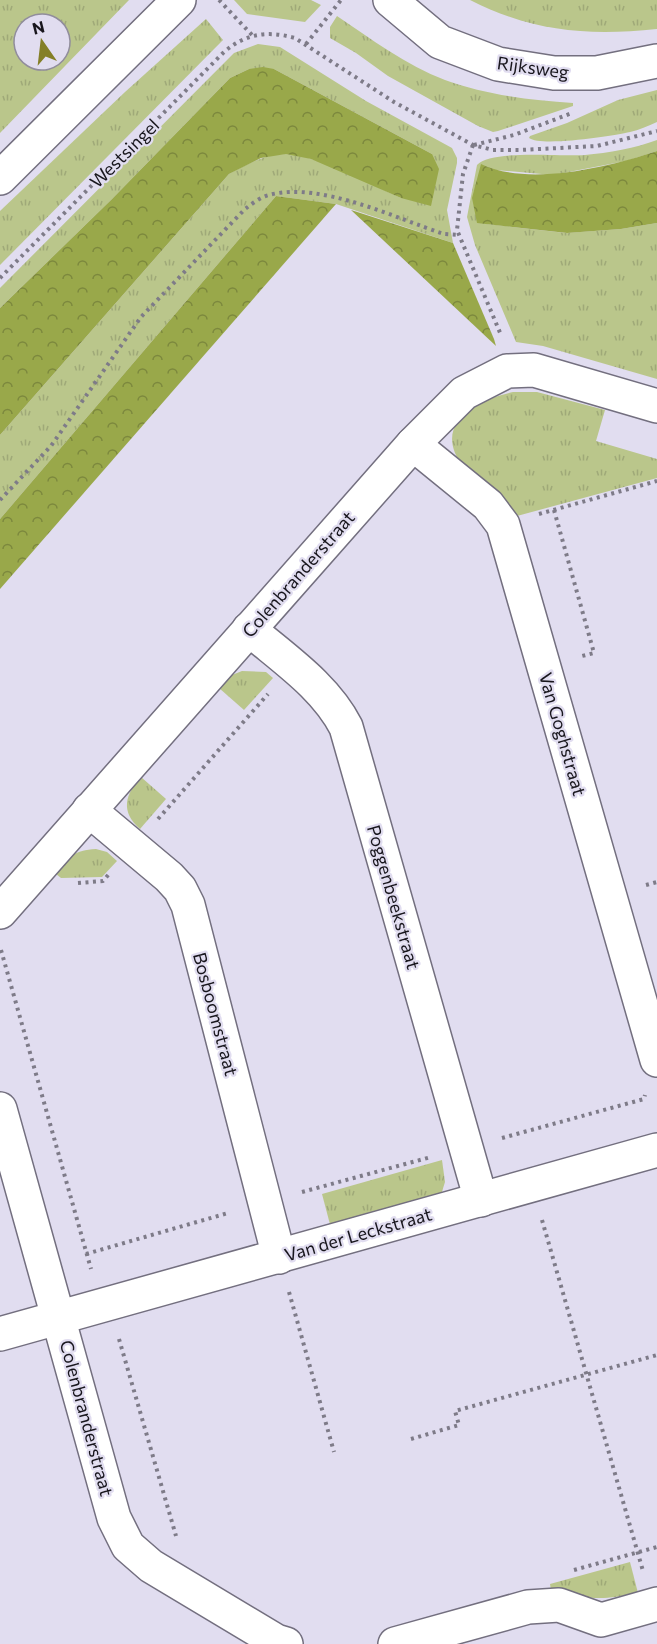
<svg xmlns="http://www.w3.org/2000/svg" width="657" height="1644" viewBox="0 0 657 1644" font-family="Commissioner,sans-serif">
  <defs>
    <pattern id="grass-tufts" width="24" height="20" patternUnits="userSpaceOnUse" patternTransform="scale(1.5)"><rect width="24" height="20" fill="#bac68b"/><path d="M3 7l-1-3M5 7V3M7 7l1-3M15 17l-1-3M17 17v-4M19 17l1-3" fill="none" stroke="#9fa978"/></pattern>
    <pattern id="forest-crowns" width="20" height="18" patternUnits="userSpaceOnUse" patternTransform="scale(1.5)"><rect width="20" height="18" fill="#99a84a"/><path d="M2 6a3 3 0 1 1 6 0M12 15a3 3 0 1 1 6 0" fill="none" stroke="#7c883d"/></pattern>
  </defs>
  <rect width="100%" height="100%" fill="#e1ddf0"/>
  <g fill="url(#grass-tufts)" fill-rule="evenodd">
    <path d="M0,0H129L0,133ZM24,24H60V60H24Z"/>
    <polygon points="234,0 311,0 321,5 305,22 247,14"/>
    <path d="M470,0H657V29C588,36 533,32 470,0Z"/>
    <path d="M337,16C371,39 406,65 445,80C486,95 530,100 573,103V106L498,131L493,132L478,126L388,76L356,53L330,38V27Z"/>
    <polygon points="206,19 223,40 0,265 0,211 125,92"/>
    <path d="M258,44L280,47L366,101L452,148L457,158V163L447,210L453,243L336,204L276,196L0,519V435L229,174C247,165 266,153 287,154C316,155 372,185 401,198L432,154L274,69H249L230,78L112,199L0,308V288L234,53Z"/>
    <path d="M657,90V122C648,126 639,130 630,132C613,136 541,147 529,138L530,136L567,123L618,100Z"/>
    <path d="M657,140V151L626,161L553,175L495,170L487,224L566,233L621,229L657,223V379L543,346L516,342L475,245L467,217L477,165C491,149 561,157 585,155C608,153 636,148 657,140Z"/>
    <path d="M513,392H537L605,410L596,441L657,459V478L517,516C501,502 462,471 455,453C440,416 486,398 513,392Z"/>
    <polygon points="242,671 266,672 273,678 244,710 219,688 232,675"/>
    <path d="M141,777L166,799L140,829C120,812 125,794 141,777Z"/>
    <path d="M96,849L107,852L117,861L102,877L61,878L56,874C69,857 74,850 96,849Z"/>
    <polygon points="442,1160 445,1182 441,1195 332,1232 322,1194"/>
    <path d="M630,1562L638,1593C600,1601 588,1599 551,1590L550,1584Z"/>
  </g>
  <g fill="url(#forest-crowns)">
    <polygon points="263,67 274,69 432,154 439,169 431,206 401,198 311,159 286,154 261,158 229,174 0,435 0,308 112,199 230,78 249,69"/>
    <path d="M657,151V223L621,229L567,233L477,223L472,198L481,164C528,187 609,167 657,151Z"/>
    <polygon points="276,196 336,204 0,589 0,519"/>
    <polygon points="351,210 453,243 494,339 496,346"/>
  </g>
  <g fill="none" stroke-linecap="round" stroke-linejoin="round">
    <defs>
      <g id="minor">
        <polyline points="390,0 440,42 498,64 554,73 597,73 657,61"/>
        <polyline points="0,178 179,0"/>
        <polyline points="413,444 488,505 503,525 657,1060"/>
        <path d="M249,629C284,659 325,686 346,727L481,1200"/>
        <polyline points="89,810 169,877 180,889 188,905 279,1257"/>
        <polyline points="0,912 413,444 464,393 507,371 534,370 657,406"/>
        <polyline points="0,1109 114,1518 128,1546 151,1566 276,1641 286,1644"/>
        <polyline points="0,1334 657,1150"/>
        <polyline points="395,1644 528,1607 559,1605 601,1620 657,1604"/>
      </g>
    </defs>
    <use href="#minor" stroke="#736f7f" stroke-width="36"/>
    <g stroke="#7e7b88" stroke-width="4" stroke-dasharray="3 4.5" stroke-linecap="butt">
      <polyline points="219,0 252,35"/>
      <polyline points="306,44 341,0"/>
      <polyline points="473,145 463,174 457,230 501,335"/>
      <polyline points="474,145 514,135 572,113"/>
      <path d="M0,278L223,53C244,34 267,30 295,38L394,102L473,145L493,150H520L597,146L657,131"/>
      <path d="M0,500L51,446L141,317L245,209C252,204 260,197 269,195C320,181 395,218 444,234L459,235"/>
      <polyline points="554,510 594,653 578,657"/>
      <polyline points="539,514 657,481"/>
      <polyline points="158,819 268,694"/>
      <polyline points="78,883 103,881 109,874"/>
      <polyline points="646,885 657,882"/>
      <polyline points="1,950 91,1269"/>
      <polyline points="502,1138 644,1099 645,1095"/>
      <polyline points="302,1192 431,1157"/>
      <polyline points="542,1220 643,1571"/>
      <polyline points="86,1254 228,1213"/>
      <polyline points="289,1292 334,1452"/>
      <polyline points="119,1339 176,1536"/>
      <polyline points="411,1439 459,1425 455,1411 657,1355"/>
      <polyline points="574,1570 657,1547"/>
    </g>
    <use href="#minor" stroke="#fff" stroke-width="33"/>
  </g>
  <g text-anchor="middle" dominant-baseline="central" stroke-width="4.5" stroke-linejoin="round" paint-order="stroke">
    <g font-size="18" fill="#18161d" stroke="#e1ddf0">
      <text transform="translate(533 67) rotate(8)">Rijksweg</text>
      <text transform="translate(124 153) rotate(-45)">Westsingel</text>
      <text transform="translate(298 574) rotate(-49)">Colenbranderstraat</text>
      <text transform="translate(563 734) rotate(74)">Van Goghstraat</text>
      <text transform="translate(394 897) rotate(74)">Poggenbeekstraat</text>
      <text transform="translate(216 1014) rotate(75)">Bosboomstraat</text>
      <text transform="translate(358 1234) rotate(-16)">Van der Leckstraat</text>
      <text transform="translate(87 1418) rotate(75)">Colenbranderstraat</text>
    </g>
  </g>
  <g transform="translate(42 42) rotate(346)"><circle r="28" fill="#e1ddf0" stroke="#918d9c" stroke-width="1.5"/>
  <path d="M0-4.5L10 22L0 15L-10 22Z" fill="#847f27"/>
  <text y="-9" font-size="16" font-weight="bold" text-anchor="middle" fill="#18161d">N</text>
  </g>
</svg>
